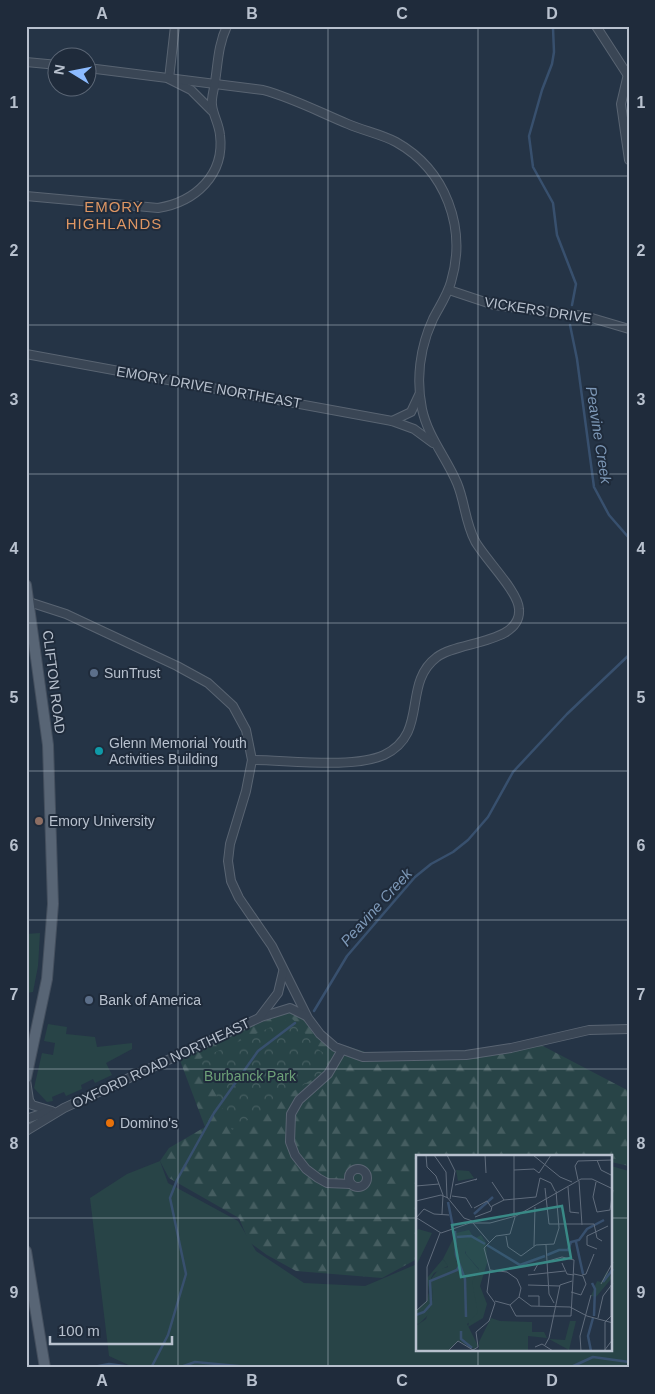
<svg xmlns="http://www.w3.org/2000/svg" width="655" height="1394" viewBox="0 0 655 1394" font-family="Helvetica,sans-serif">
  <defs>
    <pattern id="forest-firs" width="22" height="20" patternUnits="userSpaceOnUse" patternTransform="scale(1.25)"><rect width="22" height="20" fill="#284447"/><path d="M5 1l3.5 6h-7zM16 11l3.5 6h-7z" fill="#455d60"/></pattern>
    <pattern id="park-crowns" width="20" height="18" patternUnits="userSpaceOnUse" patternTransform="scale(1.25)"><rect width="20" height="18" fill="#284447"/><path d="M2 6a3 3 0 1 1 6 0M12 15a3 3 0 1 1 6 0" fill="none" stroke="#455d60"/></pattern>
  </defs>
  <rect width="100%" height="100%" fill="#253446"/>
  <g fill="#284447">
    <polygon points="40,933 38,966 33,992 26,993 26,934"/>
    <polygon points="48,1024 67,1027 66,1034 95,1037 97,1047 132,1043 132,1049 106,1063 112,1075 95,1083 93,1079 81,1085 82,1089 66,1096 64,1092 52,1097 53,1101 47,1102 34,1088 42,1053 53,1055 55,1043 44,1041"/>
    <polygon points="160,1161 168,1183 238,1221 256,1251 304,1283 365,1286 417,1264 418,1350 611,1350 611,1166 629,1171 629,1368 135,1368 109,1356 90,1198 127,1174"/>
  </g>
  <polygon fill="url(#forest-firs)" points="285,1013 295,1013 330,1041 372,1054 452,1057 541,1045 629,1091 629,1166 611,1162 611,1156 418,1156 417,1259 382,1278 296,1271 267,1255 249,1242 239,1218 169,1178 160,1161 169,1148 205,1127 178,1055"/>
  <polygon fill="url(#park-crowns)" points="291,1018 298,1024 315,1047 338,1063 232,1130 200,1059"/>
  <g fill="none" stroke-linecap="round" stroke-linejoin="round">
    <g stroke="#38506e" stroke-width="2.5">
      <polyline points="547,26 553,28 554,52 552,64 542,90 529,136 533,167 553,203 557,235 576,284 572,305"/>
      <polyline points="570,325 577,359 594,487 609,515 629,538"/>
      <polyline points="314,1011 347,956 415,877 431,864 453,852 468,840 488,817 513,772 567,714 629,655"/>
      <polyline points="88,1368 109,1364 139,1368"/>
      <polyline points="151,1368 168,1335 186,1274 170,1198 177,1180 214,1113 258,1051 295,1023"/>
      <polyline points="178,1368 195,1362 259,1368"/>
      <polyline points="569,1368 593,1357 629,1362"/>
    </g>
    <defs>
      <g id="minor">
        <polyline points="175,26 169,79 191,90 212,111"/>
        <polyline points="596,26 627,74"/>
        <polyline points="26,62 58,65"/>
        <path d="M88,68L263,90C293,98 319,112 348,124C364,131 381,134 396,142C446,170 467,228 451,282C447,296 439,307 433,319C420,347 416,379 422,409C428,437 446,457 457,483C465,502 465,522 475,541C485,559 518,591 519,609C522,644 457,641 437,657C401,684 430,733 384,755C353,769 287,760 252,760"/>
        <polyline points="629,70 621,104 629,160"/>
        <path d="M26,196L158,208C195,202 225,175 220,135C219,124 213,115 212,105C211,98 214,90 215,82C218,63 218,45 227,26"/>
        <polyline points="449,290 494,305 585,316 629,329"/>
        <polyline points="26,354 392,421 414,429 433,443"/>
        <polyline points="392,421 411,412 419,395"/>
        <polyline points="29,602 66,614 177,666 208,683 233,706 246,730 252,760 246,791 230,844 228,861 231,881 239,898 272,946 308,1018 320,1034 335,1047 363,1057 466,1055 511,1048 589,1030 629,1029"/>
        <polyline points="261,1017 290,1008 306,1016"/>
        <polyline points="342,1050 328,1074 299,1100 291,1114 290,1142 295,1155 306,1169 318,1178 327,1183 351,1184"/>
        <polyline points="26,1080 29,1100 32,1105 52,1111"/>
        <polyline points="26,1119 50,1111"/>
        <polyline points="26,1131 64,1108 259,1018 278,993 283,972"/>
        <circle cx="358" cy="1178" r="9"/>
      </g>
      <g id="major">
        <polyline points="26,585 48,745 53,904 47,979 26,1078"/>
        <polyline points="26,1251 45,1368"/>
      </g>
    </defs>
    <use href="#minor" stroke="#596472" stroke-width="10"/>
    <use href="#major" stroke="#444f5e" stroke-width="12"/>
    <use href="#minor" stroke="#3a4655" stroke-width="8"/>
    <use href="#major" stroke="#586575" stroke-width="10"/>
  </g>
  <path fill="none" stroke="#b8c1ce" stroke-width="1" stroke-opacity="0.55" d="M178,26V1368M328,26V1368M478,26V1156M26,176H629M26,325H629M26,474H629M26,623H629M26,771H629M26,920H629M26,1069H629M26,1218H418M611,1218H629M478,1350V1368"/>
  <g fill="#5c6f8a" stroke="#1f2b3b" stroke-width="2">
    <circle cx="94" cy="673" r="5"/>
    <circle cx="89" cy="1000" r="5"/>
  </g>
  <circle fill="#0f9aa8" stroke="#1f2b3b" stroke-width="2" cx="99" cy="751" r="5"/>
  <circle fill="#8d6e63" stroke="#1f2b3b" stroke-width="2" cx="39" cy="821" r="5"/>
  <circle fill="#e8710a" stroke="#1f2b3b" stroke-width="2" cx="110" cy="1123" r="5"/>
  <g text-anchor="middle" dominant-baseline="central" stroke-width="4" stroke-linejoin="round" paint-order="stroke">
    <g font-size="14" fill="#b8c1ce" stroke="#1f2b3b">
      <text transform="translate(538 310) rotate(9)">VICKERS DRIVE</text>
      <text transform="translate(209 387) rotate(10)">EMORY DRIVE NORTHEAST</text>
      <text transform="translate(54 682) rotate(83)">CLIFTON ROAD</text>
      <text transform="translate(161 1063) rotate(-25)">OXFORD ROAD NORTHEAST</text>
    </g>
    <g font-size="14" fill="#b8c1ce" stroke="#1f2b3b" text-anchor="start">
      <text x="104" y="673">SunTrust</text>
      <text x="109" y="743">Glenn Memorial Youth<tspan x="109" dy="16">Activities Building</tspan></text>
      <text x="49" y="821">Emory University</text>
      <text x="99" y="1000">Bank of America</text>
      <text x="120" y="1123">Domino's</text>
    </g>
    <g font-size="14" fill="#6da178" stroke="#1f2b3b">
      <text x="250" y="1076">Burbanck Park</text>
    </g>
    <g font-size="15" letter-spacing="1" fill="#de9663" stroke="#1f2b3b">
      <text x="114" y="206">EMORY<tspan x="114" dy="17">HIGHLANDS</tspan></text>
    </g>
    <g font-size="15" font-style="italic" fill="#7d98b7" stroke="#1f2b3b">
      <text transform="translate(599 435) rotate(81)">Peavine Creek</text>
      <text transform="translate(376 907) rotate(-48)">Peavine Creek</text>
    </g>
  </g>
  <g transform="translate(416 1155)">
    <rect width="196" height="196" fill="#253446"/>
    <path d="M40,15L53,16L58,23L42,26ZM53,75L56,80L49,98L63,115L56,128L59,129L67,158L51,169L62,191L58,194L43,186L31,196H0V171L10,164L17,143L15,124L23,114L32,112L27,104L40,78ZM191,116L196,123L180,142L175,141L181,126L185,127Z" fill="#284447"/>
    <path d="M2,74L16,78L0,111V78ZM56,80L60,83L65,80L70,88L71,108L64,131L71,149L67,163L52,172L53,166L62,158L56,127L63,114L50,99V92ZM27,104L32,111L18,118L15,123L17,143L12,160L3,169L0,168V155L11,146L13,137L11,123ZM75,163L84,166L116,167V177H128L131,183L112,181V196H63V187ZM154,166H160L153,195L133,184L149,185Z" fill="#284447"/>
    <path fill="none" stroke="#38506e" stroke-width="2.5" d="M32,47L37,72M58,59L77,42M39,76L40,100L49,124L50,162M41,82L55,81L69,89M160,87L167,119M71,90L104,110L129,101M131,100L143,95H152L155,87L163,85L171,74L188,65M187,127L197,114M176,128L179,134L178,161M0,160L8,157L15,149L14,126L41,115L44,109M45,176V184L56,193M175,196L172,181L177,163"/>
    <path fill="none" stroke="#606c7c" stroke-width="1" d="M10,0L11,12L20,21L27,40L26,59M18,0L30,17L31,42L48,63L59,67M31,0L39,16L34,44M69,0L70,18M117,0L144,22L156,27M181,5L185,15L197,21M98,15L118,14L123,18M123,18L135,0M124,23L135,28L139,36M162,25L159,11L162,6L197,5M163,26L166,70M76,27L88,45M180,27L177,42L181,57L194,55L197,35M39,30L61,24L59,25M0,31L23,29M152,32L154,57L163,58M129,33L133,69H178L181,83L186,86M36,41L50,43L56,53M0,46L25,40L32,43M58,53L71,46L75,52M59,62L75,56L76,51L88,45L120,42L124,23M98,62V0M0,63L8,54L18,59L33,60M1,63L25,78L54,68H74L100,61L165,24H176L197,34M57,68L73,87M90,81L92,92L105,101L120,90L138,89L143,73L140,36M130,90L133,139L138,148M118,91L119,52M181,94L171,90V81L192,71M146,108L151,119L158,120M74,115L91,117L101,124L105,133L103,142L94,150L79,146M112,120L149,116M166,120L170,119L178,99M185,129L197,107M112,130L144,131M155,137L165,140L170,129L167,121L158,119M112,141H123V151M103,142L115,151L154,152L171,161L197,168M94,150L100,161H155L158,105L146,102L122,109L118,116M0,156L11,146V112L24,78M182,163L187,141L197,128M129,190L133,183L144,130L156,126M119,192L126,189L137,196M189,195V167L195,161V130M32,196L42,186L57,195L62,192L60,177L73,166L79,148L71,137L74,115L68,93L80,81L94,79L99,62M165,196L164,181L175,140M188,196L197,184"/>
    <path fill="#398986" fill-opacity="0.15" stroke="#398986" stroke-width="2.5" d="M146,51L155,103L45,122L36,70Z"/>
    <rect width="196" height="196" fill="none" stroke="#b8c1ce" stroke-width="2.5"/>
  </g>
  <rect width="655" height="1394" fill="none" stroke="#1f2b3b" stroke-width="55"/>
  <g transform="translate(72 72) rotate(280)"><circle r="24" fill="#1f2b3b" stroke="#5c6776"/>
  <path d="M0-4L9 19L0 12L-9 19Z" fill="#8cbbff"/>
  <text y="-8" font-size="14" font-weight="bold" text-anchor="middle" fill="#b8c1ce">N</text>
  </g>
  <path d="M50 1336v8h122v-8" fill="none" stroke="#b8c1ce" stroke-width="2.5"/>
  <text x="58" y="1336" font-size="15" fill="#b8c1ce" stroke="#1f2b3b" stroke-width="4" paint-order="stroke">100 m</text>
  <rect x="28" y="28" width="600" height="1338" fill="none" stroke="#b8c1ce" stroke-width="2"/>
  <g font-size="16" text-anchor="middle" font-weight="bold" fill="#b8c1ce">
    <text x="102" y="19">A</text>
    <text x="252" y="19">B</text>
    <text x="402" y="19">C</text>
    <text x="552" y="19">D</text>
    <text x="14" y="108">1</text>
    <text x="641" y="108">1</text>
    <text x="14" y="256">2</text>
    <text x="641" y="256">2</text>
    <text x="14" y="405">3</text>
    <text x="641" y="405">3</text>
    <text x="14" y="554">4</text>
    <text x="641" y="554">4</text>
    <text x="14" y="703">5</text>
    <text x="641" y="703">5</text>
    <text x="14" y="851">6</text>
    <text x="641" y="851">6</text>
    <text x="14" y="1000">7</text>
    <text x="641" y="1000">7</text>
    <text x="14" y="1149">8</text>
    <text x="641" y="1149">8</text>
    <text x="14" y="1298">9</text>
    <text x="641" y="1298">9</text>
    <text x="102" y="1386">A</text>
    <text x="252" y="1386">B</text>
    <text x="402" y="1386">C</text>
    <text x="552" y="1386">D</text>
  </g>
</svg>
